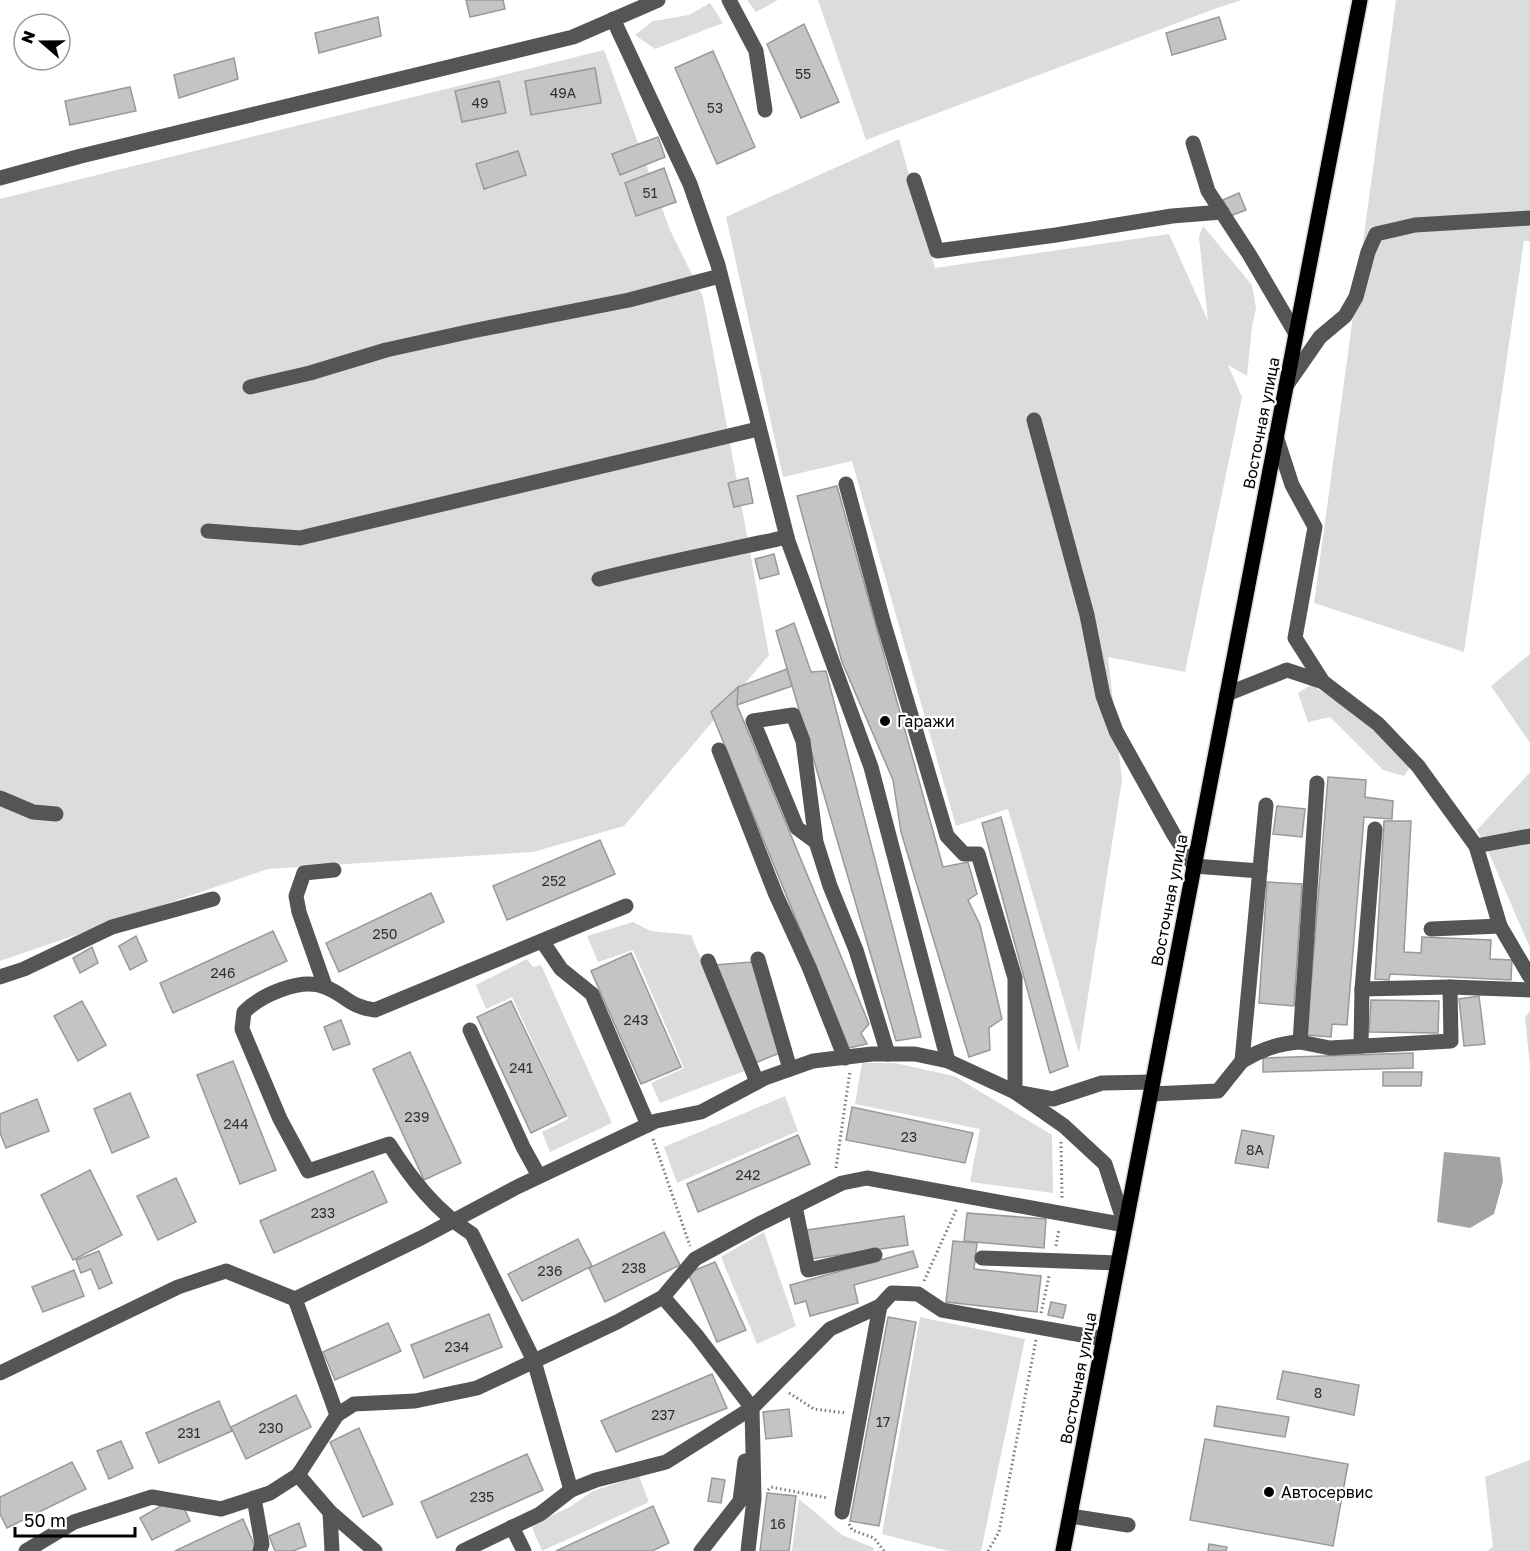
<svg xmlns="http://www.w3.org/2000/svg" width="1530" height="1551" viewBox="0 0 1530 1551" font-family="'Golos Text',sans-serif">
  <rect width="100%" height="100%" fill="#fff"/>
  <g fill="#dcdcdc">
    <polygon points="747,0 778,0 756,12"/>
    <polygon points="818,0 1242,0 1217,8 866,140"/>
    <polygon points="1396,0 1530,0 1530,241 1524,241 1464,652 1314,603"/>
    <polygon points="710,3 723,23 655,49 635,35 653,21 689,15"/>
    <polygon points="604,50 670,230 703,297 769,655 624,826 533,852 268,869 0,961 0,199"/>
    <polygon points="899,139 935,268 1169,234 1208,321 1199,237 1203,226 1252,285 1256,309 1252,326 1247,376 1228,365 1242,397 1185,672 1108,657 1122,780 1079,1053 1008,809 956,826 852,461 783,477 726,217"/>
    <polygon points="1530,654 1530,743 1491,686"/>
    <path d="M1311,685C1351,708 1379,734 1411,766L1404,776L1383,770L1330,717L1308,722L1298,693Z"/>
    <polygon points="1530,772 1530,948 1489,853 1477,830"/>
    <polygon points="633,922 651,931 691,935 747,1070 660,1103 651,1083 684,1068 633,950 598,962 587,936"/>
    <polygon points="527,959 533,967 541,965 612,1123 550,1152 542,1132 568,1119 512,997 486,1009 476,985"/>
    <polygon points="1530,1011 1530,1067 1525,1017"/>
    <polygon points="862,1063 895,1063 954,1076 1052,1135 1053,1193 970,1182 980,1129 855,1104"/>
    <polygon points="785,1096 798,1131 677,1183 664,1147"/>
    <polygon points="764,1232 796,1326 757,1344 721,1257"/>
    <polygon points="920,1317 1025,1339 981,1551 948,1551 882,1534"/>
    <polygon points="1530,1460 1530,1551 1487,1551 1493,1547 1485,1477"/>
    <polygon points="639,1476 649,1502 542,1551 531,1525 570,1507 593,1491"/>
    <polygon points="799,1499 842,1535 874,1548 873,1551 792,1551"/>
  </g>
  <polygon fill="#a3a3a3" points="1444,1152 1500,1157 1503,1181 1494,1214 1470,1228 1437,1222"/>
  <g fill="#c4c4c4" stroke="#999" stroke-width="1.5">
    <polygon points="466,0 503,0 505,9 470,17"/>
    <polygon points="378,17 381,36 319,53 315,33"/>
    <polygon points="1219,17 1226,39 1172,55 1166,33"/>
    <polygon points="804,24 839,102 801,118 767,44"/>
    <polygon points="713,51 755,147 717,164 675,68"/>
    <polygon points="234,58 238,79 179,98 174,75"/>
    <polygon points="595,68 601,103 531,115 525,81"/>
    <polygon points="499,81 506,113 462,122 455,91"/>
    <polygon points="130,87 136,111 70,125 65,101"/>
    <polygon points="658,137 665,157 620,175 612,154"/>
    <polygon points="518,151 526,175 484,189 476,164"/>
    <polygon points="664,168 676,202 636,216 625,183"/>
    <polygon points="1239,193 1246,210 1230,216 1223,200"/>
    <polygon points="748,478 753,503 734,507 728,483"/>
    <polygon points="837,486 943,867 968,862 977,894 968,900 980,925 1002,1019 989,1028 990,1050 969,1057 901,832 893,780 842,662 797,496"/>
    <polygon points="774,554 779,574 760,579 755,559"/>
    <polygon points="794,623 811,672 826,671 921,1037 896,1041 776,631"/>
    <polygon points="787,669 792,686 737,705 738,687"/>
    <polygon points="738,687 737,705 869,1024 861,1033 867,1044 849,1048 711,712"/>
    <polygon points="1328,777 1366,780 1365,797 1393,801 1392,819 1364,817 1347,1025 1332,1024 1331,1037 1307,1035"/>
    <polygon points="1277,806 1305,809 1302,837 1273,834"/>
    <polygon points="1001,817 1068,1066 1050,1073 982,823"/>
    <polygon points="1384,821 1411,821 1404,952 1421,953 1422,937 1491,940 1490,959 1512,960 1511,980 1390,974 1389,980 1375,979"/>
    <polygon points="600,840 615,874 507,920 493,886"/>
    <polygon points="1267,882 1302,884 1294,1006 1259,1003"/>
    <polygon points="431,893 444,922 339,972 326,943"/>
    <polygon points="273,931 287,961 173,1013 160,983"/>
    <polygon points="136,936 147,961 130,970 119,946"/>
    <polygon points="92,947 98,963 80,973 73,958"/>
    <polygon points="631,953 681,1067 641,1084 591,971"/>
    <polygon points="752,962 782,1052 755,1063 715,965"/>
    <polygon points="1479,996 1485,1044 1464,1046 1459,999"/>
    <polygon points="1371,1000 1439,1001 1438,1033 1369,1032"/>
    <polygon points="82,1001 106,1045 78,1061 54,1016"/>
    <polygon points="511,1001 566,1116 531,1133 477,1017"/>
    <polygon points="341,1020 350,1044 333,1050 324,1027"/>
    <polygon points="410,1052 461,1163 424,1180 373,1069"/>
    <polygon points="1413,1053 1413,1068 1263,1072 1263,1058"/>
    <polygon points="233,1061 276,1170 240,1184 197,1075"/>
    <polygon points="1383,1072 1422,1072 1421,1086 1383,1086"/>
    <polygon points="130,1093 149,1137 112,1153 94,1109"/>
    <polygon points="37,1099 49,1131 6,1148 0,1133 0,1114"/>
    <polygon points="852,1107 973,1133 965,1163 846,1140"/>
    <polygon points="1242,1130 1274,1136 1268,1168 1235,1163"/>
    <polygon points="798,1135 810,1164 698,1212 687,1184"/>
    <polygon points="90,1170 122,1235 73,1260 41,1195"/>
    <polygon points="373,1171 387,1202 274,1253 260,1221"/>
    <polygon points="176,1178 196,1222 158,1240 137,1196"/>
    <polygon points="967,1213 1046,1219 1044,1248 964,1241"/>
    <polygon points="904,1216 908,1245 811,1259 807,1230"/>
    <polygon points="664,1232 680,1265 605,1302 589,1268"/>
    <polygon points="578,1239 592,1266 522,1301 508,1274"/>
    <polygon points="953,1241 977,1243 974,1269 1041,1276 1037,1312 946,1302"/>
    <polygon points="99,1251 112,1283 99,1289 91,1269 81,1273 76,1260"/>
    <polygon points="913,1251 918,1267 854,1285 858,1303 810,1316 806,1301 795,1304 790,1285"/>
    <polygon points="715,1262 746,1330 717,1342 688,1273"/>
    <polygon points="74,1270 84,1296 43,1312 32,1287"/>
    <polygon points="1051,1302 1066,1305 1063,1318 1048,1315"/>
    <polygon points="489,1314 502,1347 424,1378 411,1345"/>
    <polygon points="888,1317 916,1322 879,1526 850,1521"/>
    <polygon points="388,1323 401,1351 335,1380 323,1352"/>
    <polygon points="1283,1371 1359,1385 1354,1415 1277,1399"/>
    <polygon points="712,1374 727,1408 616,1452 601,1421"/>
    <polygon points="296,1395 311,1427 246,1459 231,1427"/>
    <polygon points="219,1401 232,1431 159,1463 146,1433"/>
    <polygon points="1217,1406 1289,1417 1285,1437 1214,1426"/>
    <polygon points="789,1409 792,1436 766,1439 763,1412"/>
    <polygon points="359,1428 393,1504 363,1517 330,1442"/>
    <polygon points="1205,1439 1348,1464 1333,1546 1190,1520"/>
    <polygon points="121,1441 133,1468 109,1479 97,1451"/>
    <polygon points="527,1454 543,1490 437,1538 421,1502"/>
    <polygon points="72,1462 86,1489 7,1528 0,1514 0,1497"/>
    <polygon points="712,1478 725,1480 721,1503 708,1501"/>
    <polygon points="767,1493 796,1496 789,1551 760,1551"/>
    <polygon points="164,1504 183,1506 190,1521 152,1540 140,1518"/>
    <polygon points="653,1506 669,1543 652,1551 556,1551"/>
    <polygon points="243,1519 257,1551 175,1551"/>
    <polygon points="299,1523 306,1546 293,1551 275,1551 269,1536"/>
    <polygon points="1209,1544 1227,1547 1226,1551 1208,1551"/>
  </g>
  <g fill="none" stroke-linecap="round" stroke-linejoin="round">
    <defs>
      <polyline id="major" points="1063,1551 1360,0"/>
    </defs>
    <use href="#major" stroke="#dbdbdb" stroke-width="18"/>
    <g stroke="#777" stroke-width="3" stroke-dasharray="1.5 3" stroke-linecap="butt">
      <polyline points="653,1139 690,1246"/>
      <polyline points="1061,1142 1062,1199"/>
      <polyline points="836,1168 850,1071"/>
      <polyline points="1056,1246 1059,1229"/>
      <polyline points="924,1281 957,1208"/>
      <polyline points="1041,1313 1049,1276"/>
      <polyline points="789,1393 814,1409 846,1413"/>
      <polyline points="768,1490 771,1487 828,1498"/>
      <polyline points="849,1524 852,1530 874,1538 884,1551"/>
      <polyline points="988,1551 999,1532 1036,1340"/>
    </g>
    <g stroke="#555" stroke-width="15">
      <polyline points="729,0 756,51 765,110"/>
      <polyline points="613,19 690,184 718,265 788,541 871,767 948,1061"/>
      <polyline points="1193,143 1208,191 1249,254 1296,334"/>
      <polyline points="0,178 81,156 573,37 658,0"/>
      <polyline points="914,180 937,251 1056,235 1172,216 1222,212"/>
      <polyline points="1286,386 1320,337 1345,316 1356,297 1368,252 1376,234 1415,225 1530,218"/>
      <polyline points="250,387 310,373 386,350 472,331 629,300 720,276"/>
      <polyline points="1034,420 1087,615 1103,696 1116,731 1174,835 1194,866 1260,871"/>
      <polyline points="1276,436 1292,485 1315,527 1295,638 1323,682"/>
      <polyline points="846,484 883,621 947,836 964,854 978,854 1015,978 1015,1092 1053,1099 1102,1083 1153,1082"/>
      <polyline points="208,531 300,538 758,429"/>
      <path d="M599,579C661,563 724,551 787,537"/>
      <polyline points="1227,694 1287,670 1323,682 1378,724 1418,766 1476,846 1500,926"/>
      <polyline points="719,750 776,895 809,967 845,1058"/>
      <polyline points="0,798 33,812 56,814"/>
      <polyline points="816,842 797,828 753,721 793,715 803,741 816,842 830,886 856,950 888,1054"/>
      <polyline points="1476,846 1530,836"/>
      <polyline points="1431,929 1500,926 1530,977"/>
      <polyline points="542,941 561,969 592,994 648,1125"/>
      <polyline points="758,959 790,1069"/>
      <polyline points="708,961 757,1082"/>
      <polyline points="0,977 24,969 112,927 213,899"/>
      <polyline points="325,986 299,912 296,896 304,873 334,870"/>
      <polyline points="1450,987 1530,990"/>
      <polyline points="470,1030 523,1147 539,1176"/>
      <polyline points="1300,1042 1330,1048 1451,1041 1450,987 1362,989 1375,829"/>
      <polyline points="1361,1046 1362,989"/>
      <path d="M1242,1061C1260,1050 1278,1043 1300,1042L1317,783"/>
      <polyline points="1151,1094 1218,1091 1242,1061 1266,805"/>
      <polyline points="795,1206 808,1270 875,1255"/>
      <polyline points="982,1258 1118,1263"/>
      <polyline points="663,1297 697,1336 752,1408 751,1416"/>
      <polyline points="295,1299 337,1415"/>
      <polyline points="0,1373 178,1287 226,1271 295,1299 421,1238 517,1187 656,1121 701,1112 765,1078 813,1061 872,1054 915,1054 948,1061 1015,1092 1064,1126 1105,1164 1125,1225 867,1178 842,1183 759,1224 695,1259 663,1297 617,1322 477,1388 415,1401 354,1404 337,1415 298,1475 270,1493 221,1509 152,1497 74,1522 26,1551"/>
      <polyline points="298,1475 330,1512 375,1551"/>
      <path d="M571,1490L534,1361L472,1234C436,1211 412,1180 389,1144L308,1171L280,1119L242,1029L244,1012C261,995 301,977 325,987C346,995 349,1007 375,1010L626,906"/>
      <polyline points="254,1498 262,1544 260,1551"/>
      <polyline points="330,1512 332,1551"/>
      <polyline points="842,1512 880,1306"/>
      <polyline points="1070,1516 1128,1525"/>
      <polyline points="512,1527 524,1551"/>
      <polyline points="463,1551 540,1514 571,1490 596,1480 666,1462 752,1408"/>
      <polyline points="701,1551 740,1501 745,1461"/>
      <polyline points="748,1551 754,1499 752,1408 830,1329 880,1306 892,1293 918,1294 942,1310 1104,1339"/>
    </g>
    <use href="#major" stroke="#000" stroke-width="15"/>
  </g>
  <g fill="#000" stroke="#fff" stroke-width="2">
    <circle cx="885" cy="721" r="6"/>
    <circle cx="1269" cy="1492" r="6"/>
  </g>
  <g text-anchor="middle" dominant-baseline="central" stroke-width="4.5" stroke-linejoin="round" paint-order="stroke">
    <g font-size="14" fill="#313131">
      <text x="803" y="73">55</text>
      <text x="563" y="92">49А</text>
      <text x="480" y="102">49</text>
      <text x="715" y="107">53</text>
      <text x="650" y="192">51</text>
      <text x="554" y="880">252</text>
      <text x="385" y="933">250</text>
      <text x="223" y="972">246</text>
      <text x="636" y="1019">243</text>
      <text x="521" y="1067">241</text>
      <text x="417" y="1116">239</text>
      <text x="236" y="1123">244</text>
      <text x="909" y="1136">23</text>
      <text x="1255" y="1149">8А</text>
      <text x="748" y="1174">242</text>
      <text x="323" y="1212">233</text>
      <text x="634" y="1267">238</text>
      <text x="550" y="1270">236</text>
      <text x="457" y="1346">234</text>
      <text x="1318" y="1392">8</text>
      <text x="663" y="1414">237</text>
      <text x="883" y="1421">17</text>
      <text x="271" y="1427">230</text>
      <text x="189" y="1432">231</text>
      <text x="482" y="1496">235</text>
      <text x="778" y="1523">16</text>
    </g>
    <g font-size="16" fill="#000" stroke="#fff">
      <text transform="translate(1261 423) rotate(-79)">Восточная улица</text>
      <text transform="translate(1169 900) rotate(-79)">Восточная улица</text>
      <text transform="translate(1078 1378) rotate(-79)">Восточная улица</text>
    </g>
    <g font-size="16" fill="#000" stroke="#fff" text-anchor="start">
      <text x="897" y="721">Гаражи</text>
      <text x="1281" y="1492">Автосервис</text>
    </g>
  </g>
  <g transform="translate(42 42) rotate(290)"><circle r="28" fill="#ffffff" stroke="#999999" stroke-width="1.5"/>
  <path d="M0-4.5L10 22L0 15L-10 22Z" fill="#000000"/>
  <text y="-9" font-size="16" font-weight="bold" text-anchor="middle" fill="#000000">N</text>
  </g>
  <path d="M15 1527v9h120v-9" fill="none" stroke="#000000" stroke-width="3"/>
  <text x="24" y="1527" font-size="18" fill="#000000" stroke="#ffffff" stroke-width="4.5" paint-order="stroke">50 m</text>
</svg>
